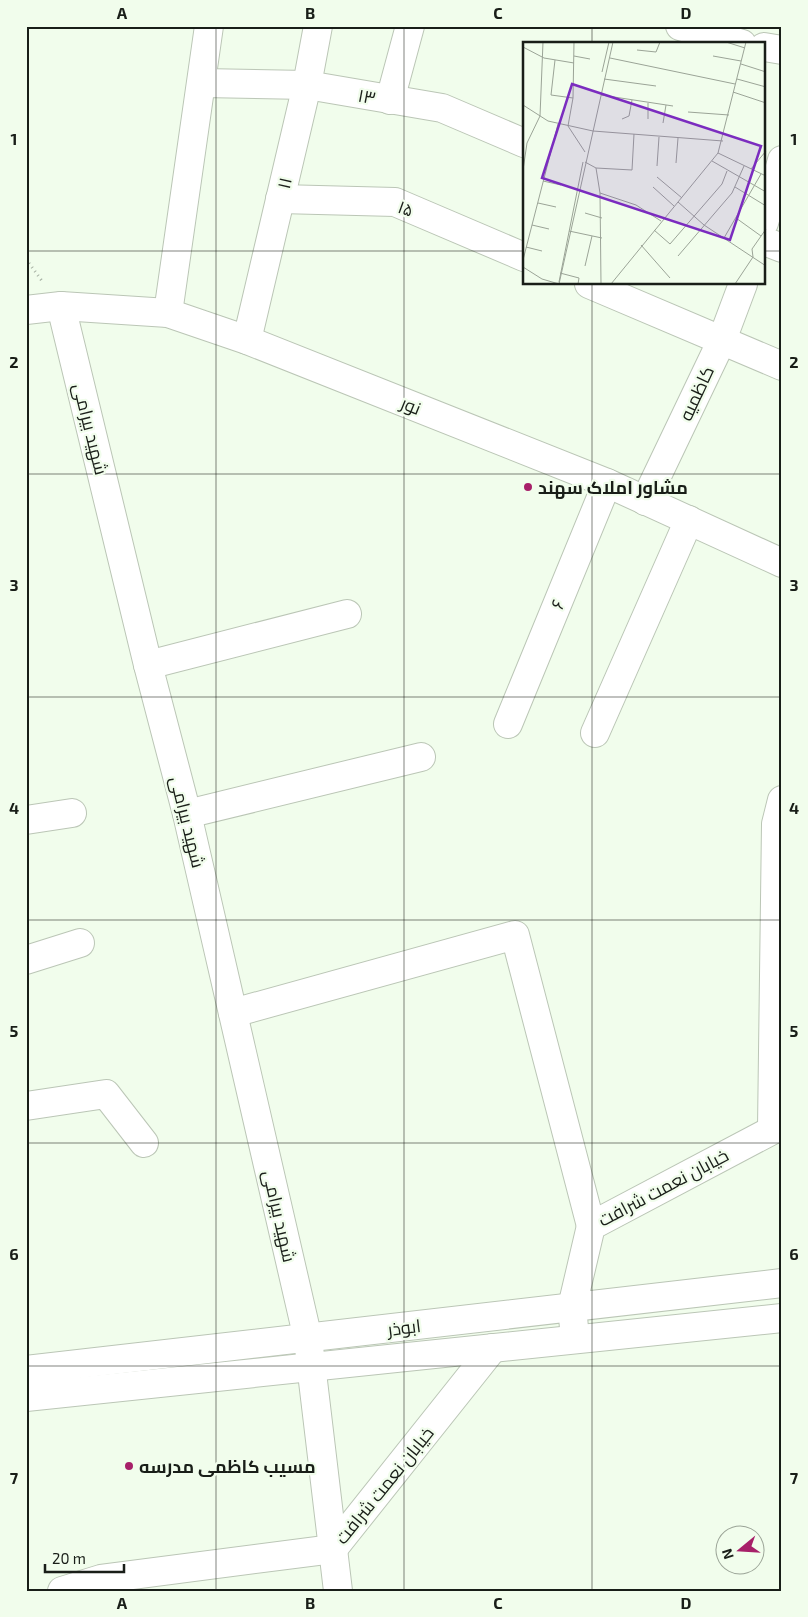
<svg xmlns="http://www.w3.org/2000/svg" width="808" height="1617" viewBox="0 0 808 1617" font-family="'Exo 2',Cairo,sans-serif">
  <rect width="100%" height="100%" fill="#f1fdec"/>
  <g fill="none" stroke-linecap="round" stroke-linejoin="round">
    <defs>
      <g id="minor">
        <polyline points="680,26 742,44"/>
        <polyline points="764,47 782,50"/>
        <polyline points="202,83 307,85 442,108 524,143"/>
        <polyline points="390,100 410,26"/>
        <polyline points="280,199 395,202 524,257"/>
        <polyline points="764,241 782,248"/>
        <polyline points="589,284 782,366"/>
        <polyline points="61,306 148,665 187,814 308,1339 338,1591"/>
        <polyline points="168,313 209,26"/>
        <polyline points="247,340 307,85 318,26"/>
        <polyline points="148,665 347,614"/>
        <polyline points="508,724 607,483"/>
        <polyline points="595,733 689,520"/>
        <polyline points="187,814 421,757"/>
        <polyline points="26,820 72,813"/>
        <polyline points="26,960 80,943"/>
        <polyline points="233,1013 515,935 591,1226"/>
        <polyline points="26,1106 106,1094 144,1143"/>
        <polyline points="772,1128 776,824 782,800"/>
      </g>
      <g id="tertiary">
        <polyline points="764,223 782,160"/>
        <polyline points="26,310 61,306 168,313 247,340 607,483 782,563"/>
        <polyline points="645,501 722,340 743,284"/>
        <polyline points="575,1338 572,1307 591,1226 782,1125"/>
        <polyline points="62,1591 101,1579 333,1549 493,1348"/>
      </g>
      <g id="secondary">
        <polyline points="26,1370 782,1283"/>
        <path d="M26,1397C278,1372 530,1342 782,1318"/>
      </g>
    </defs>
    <use href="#minor" stroke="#bbc6b6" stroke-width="30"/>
    <use href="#tertiary" stroke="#bbc6b6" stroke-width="30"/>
    <use href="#secondary" stroke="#bbc6b6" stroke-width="30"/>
    <polyline stroke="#a6b0a3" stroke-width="3" stroke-dasharray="1 4" stroke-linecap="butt" points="26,259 42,281"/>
    <use href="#minor" stroke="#fff" stroke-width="28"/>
    <use href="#tertiary" stroke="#fff" stroke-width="28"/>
    <use href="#secondary" stroke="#fff" stroke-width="28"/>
  </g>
  <path fill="none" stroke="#191e18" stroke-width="1" stroke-opacity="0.55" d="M216,26V1591M404,26V1591M592,26V44M26,251H524M764,251H782M592,284V1591M26,474H782M26,697H782M26,920H782M26,1143H782M26,1366H782"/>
  <g fill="#a72069" stroke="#f1fdec" stroke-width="2">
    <circle cx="528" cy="487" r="5"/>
    <circle cx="129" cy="1466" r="5"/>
  </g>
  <g text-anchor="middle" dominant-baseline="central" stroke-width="4.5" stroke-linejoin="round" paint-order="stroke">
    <g font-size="18" fill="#191e18" stroke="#f1fdec">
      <text transform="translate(367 96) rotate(11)">۱۳</text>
      <text transform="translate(284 183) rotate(-77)">۱۱</text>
      <text transform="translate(406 208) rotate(20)">۱۵</text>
      <text transform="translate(696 393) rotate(-65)">کاظمیه</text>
      <text transform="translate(411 405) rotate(22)">نور</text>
      <text transform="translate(91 429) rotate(76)">شهید بیرامی</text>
      <text transform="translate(557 604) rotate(-68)">۶</text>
      <text transform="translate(188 822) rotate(76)">شهید بیرامی</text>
      <text transform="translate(663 1187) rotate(-28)">خیابان نعمت شرافت</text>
      <text transform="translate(280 1216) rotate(77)">شهید بیرامی</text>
      <text transform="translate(404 1327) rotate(-7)">ابوذر</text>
      <text transform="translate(384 1485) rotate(-51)">خیابان نعمت شرافت</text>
    </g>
    <g font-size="18" font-weight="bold" fill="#191e18" stroke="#f1fdec" text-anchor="start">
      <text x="538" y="487">مشاور املاک سهند</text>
      <text x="139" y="1466">مسیب کاظمی مدرسه</text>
    </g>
  </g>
  <g transform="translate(523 42)">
    <rect width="242" height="242" fill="#f1fdec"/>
    <path fill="none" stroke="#9ba497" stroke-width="1" d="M51,0L50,56L45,84L62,110M203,0L222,6M0,5L21,16L51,21M114,8L133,10L137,0M51,14L67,17M190,14L218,19M87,16L212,42M32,18L28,53L50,56M218,22L243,30M79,30L86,0M81,37L133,44M214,37L243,45M210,50L243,61M78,53L150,64M0,63L25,79L70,89L200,99M165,70L206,73M99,77L106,74L109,58M125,77V61M140,81L143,63M195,111L243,134M189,119L243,150M62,120L73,126L77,151L78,242M153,121L155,96M134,124L136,95M73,126L109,128L111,92M228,127L243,109M0,128L4,101L17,74L20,0M134,135L159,156M20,139L38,143M130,145L151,164M212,145L243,164M77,151L113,163L138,179M155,160L181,183L243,224M15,161L33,165M62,171L79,176M213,176L238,194M9,183L26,187M131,188L147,202L199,142L204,129M46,189L79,196M201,196L238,132M118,203L147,236M3,205L19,209M155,214L209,151L221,124M0,218L35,82M62,224L69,194M0,225L19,237L36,242M37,231L56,236L55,242M36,240L60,120M36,242L90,0M88,242L195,111L223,0M212,242L230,215L229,207L243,187"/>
    <path fill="#7b2cbf" fill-opacity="0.15" stroke="#7b2cbf" stroke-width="2.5" d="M49,42L238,104L207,198L19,136Z"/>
    <rect width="242" height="242" fill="none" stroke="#191e18" stroke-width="2.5"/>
  </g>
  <rect width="808" height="1617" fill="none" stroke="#f1fdec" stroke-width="55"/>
  <g transform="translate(740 1550) rotate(252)"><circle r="24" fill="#f1fdec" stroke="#9ba497"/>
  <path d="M0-4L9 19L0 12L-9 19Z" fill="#a72069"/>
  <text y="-8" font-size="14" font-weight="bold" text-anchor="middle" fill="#191e18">N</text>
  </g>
  <path d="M45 1564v8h79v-8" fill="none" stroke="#191e18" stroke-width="2.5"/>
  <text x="52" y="1564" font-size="15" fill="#191e18" stroke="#f1fdec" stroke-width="4" paint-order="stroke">20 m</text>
  <rect x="28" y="28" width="752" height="1562" fill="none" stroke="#191e18" stroke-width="2"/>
  <g font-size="16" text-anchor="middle" font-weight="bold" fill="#191e18">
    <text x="122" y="19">A</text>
    <text x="310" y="19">B</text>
    <text x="498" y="19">C</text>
    <text x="686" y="19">D</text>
    <text x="14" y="145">1</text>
    <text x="794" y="145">1</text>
    <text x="14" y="368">2</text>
    <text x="794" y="368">2</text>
    <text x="14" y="591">3</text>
    <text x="794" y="591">3</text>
    <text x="14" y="814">4</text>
    <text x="794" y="814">4</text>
    <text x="14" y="1037">5</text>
    <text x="794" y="1037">5</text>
    <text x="14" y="1260">6</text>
    <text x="794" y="1260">6</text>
    <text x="14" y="1484">7</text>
    <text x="794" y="1484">7</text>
    <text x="122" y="1609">A</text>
    <text x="310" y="1609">B</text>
    <text x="498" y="1609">C</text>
    <text x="686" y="1609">D</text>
  </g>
</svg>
